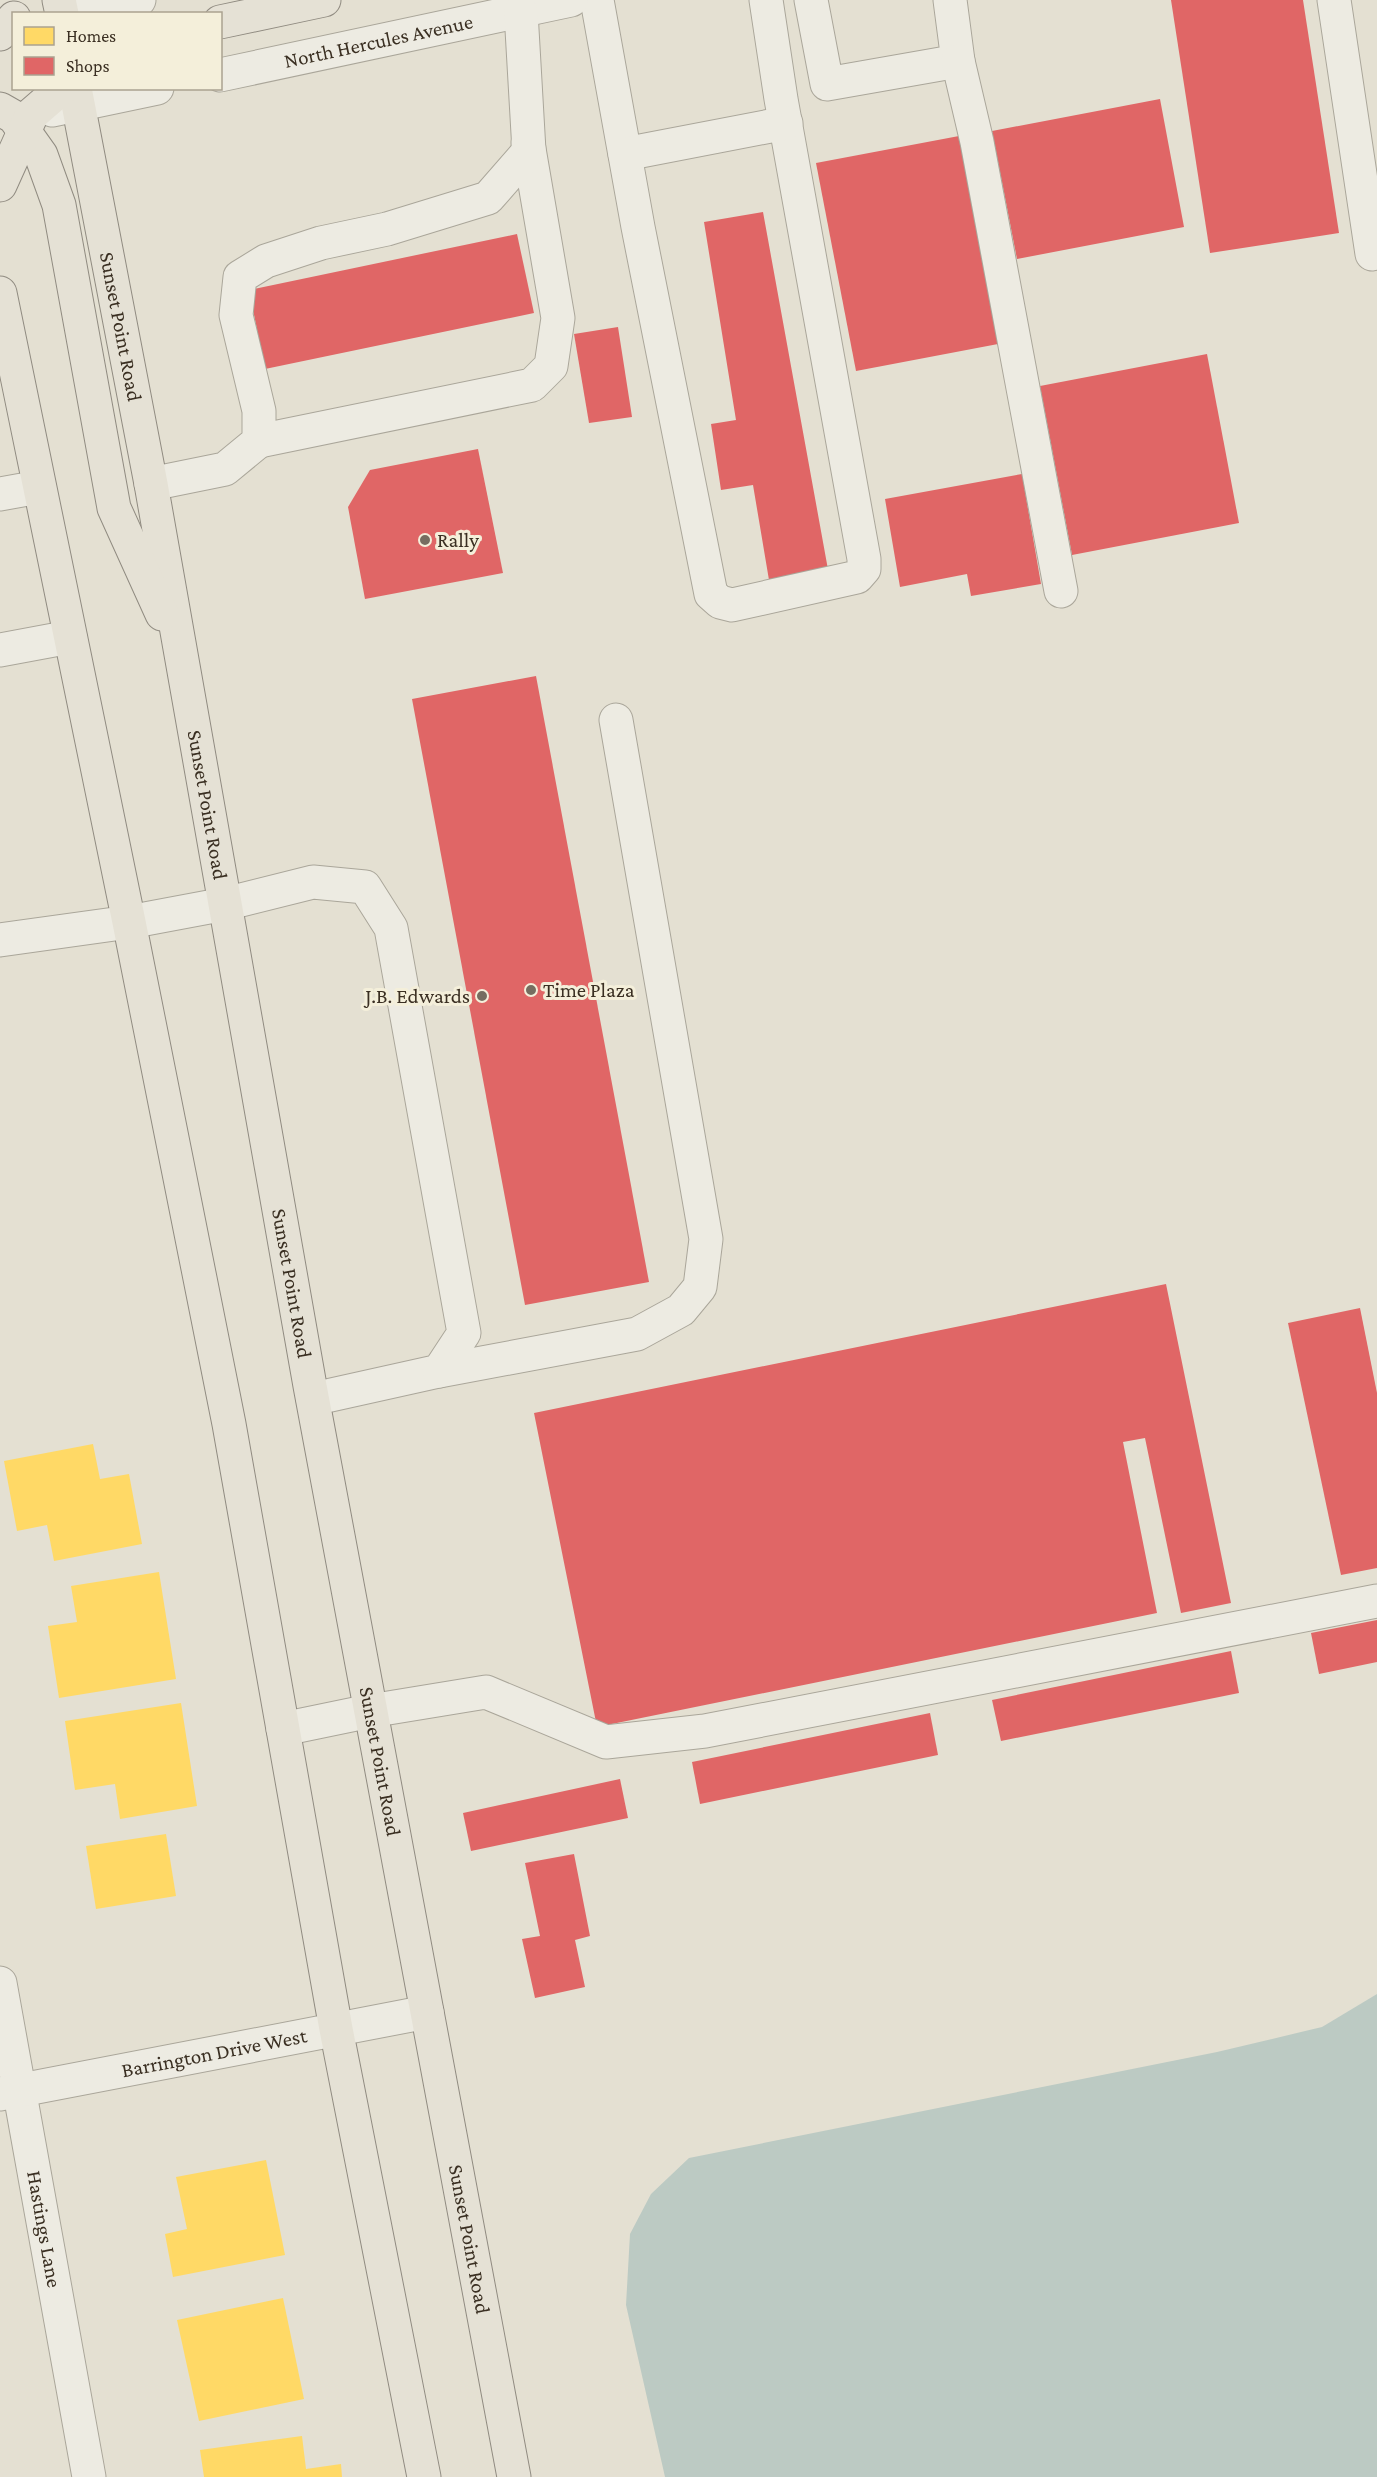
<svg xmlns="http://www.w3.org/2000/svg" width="1377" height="2477" viewBox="0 0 1377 2477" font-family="'Crimson Pro',serif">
  <rect width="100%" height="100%" fill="#e4e0d2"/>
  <polygon fill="#bccac3" points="1377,1994 1377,2477 665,2477 626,2305 630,2234 651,2194 689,2158 1217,2052 1322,2027"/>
  <g fill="#ffd966">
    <polygon points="93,1444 100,1479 129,1474 142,1544 54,1561 47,1525 17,1531 4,1461"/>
    <polygon points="159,1572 176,1679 59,1698 48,1626 77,1622 71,1586"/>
    <polygon points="181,1703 197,1806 120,1819 115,1784 75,1790 65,1721"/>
    <polygon points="166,1834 176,1896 96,1909 86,1846"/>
    <polygon points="266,2160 285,2255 173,2277 165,2234 187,2229 176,2177"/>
    <polygon points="283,2298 304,2399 199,2421 177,2320"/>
    <polygon points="302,2436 306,2469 341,2464 342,2477 204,2477 200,2450"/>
  </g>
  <g fill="#e06666">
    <polygon points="1171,0 1303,0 1339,233 1210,253"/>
    <polygon points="1160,99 1184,227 1017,259 992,131"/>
    <polygon points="959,136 998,344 856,371 816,163"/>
    <polygon points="763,212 829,575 770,586 753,485 721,490 711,424 736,420 704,222"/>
    <polygon points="517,234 534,313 265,369 249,290"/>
    <polygon points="618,327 632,417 589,423 574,334"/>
    <polygon points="1207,354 1239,523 1072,555 1040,386"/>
    <polygon points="478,449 503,573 365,599 348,507 370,470"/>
    <polygon points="1022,474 1041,584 971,596 967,574 900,587 885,499"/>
    <polygon points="536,676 649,1282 525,1305 412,699"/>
    <polygon points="1166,1284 1231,1603 1181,1613 1145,1438 1123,1442 1157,1613 597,1727 534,1413"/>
    <polygon points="1360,1308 1377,1393 1377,1568 1341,1575 1288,1323"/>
    <polygon points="1377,1620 1377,1662 1319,1674 1311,1633"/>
    <polygon points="1231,1651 1239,1693 1001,1741 992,1700"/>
    <polygon points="930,1713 938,1755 700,1804 692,1762"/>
    <polygon points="620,1779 628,1818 471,1851 463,1813"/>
    <polygon points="574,1854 590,1936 575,1940 585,1987 535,1998 522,1939 540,1936 525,1863"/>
  </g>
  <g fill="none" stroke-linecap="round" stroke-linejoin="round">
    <defs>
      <g id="minor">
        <polyline points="597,0 638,227 711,594 720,602 732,605 857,577 864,569 864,559 781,99 766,0"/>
        <polyline points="811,0 827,84 958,61 950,0"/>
        <polyline points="1334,0 1372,254"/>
        <polyline points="77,14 139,0"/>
        <polyline points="958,61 977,142 1061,591"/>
        <path id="s1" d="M220,75L571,0"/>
        <polyline points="52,110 157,88"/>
        <polyline points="625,154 786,123"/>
        <polyline points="259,441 532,385 551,366 558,318 528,143"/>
        <polyline points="151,484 225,469 259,441 259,411 236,315 240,277 266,261 321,243 387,229 488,198 529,151 521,12"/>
        <polyline points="0,494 39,487"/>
        <polyline points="0,650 70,637"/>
        <polyline points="0,940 129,922 225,904 313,882 365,887 391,928 464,1333 439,1371 313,1399"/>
        <polyline points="439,1371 637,1334 681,1310 700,1287 706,1239 616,720"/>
        <polyline points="283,1729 370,1711 486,1692 606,1742 705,1731 1377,1601"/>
        <path id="s2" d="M0,1983L89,2477"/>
        <path id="s3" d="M0,2094L427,2012"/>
      </g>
      <g id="major">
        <polyline points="59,0 62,14"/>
        <polyline points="220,22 324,0"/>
        <polyline points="0,34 14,18"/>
        <path id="s4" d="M75,88L151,484L310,1386L514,2477"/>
        <polyline points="0,109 14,117 41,155 59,205 114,508 162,614"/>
        <polyline points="0,185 32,114 62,88"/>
        <polyline points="0,293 129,922 229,1424 336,2029 424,2477"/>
      </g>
    </defs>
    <use href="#minor" stroke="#aaa69a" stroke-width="35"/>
    <use href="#major" stroke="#908b81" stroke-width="35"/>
    <use href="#minor" stroke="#edebe2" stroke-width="33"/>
    <use href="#major" stroke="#e5e1d5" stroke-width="33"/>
  </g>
  <g fill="#766d60" stroke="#f4efda" stroke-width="2">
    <circle cx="425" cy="540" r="6"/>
    <circle cx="531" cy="990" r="6"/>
    <circle cx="482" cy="996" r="6"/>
  </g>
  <g text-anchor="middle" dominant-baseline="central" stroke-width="6" stroke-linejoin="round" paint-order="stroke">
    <g font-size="21" fill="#3a2f22" stroke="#f4efda">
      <text stroke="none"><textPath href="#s1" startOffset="162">North Hercules Avenue</textPath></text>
      <text stroke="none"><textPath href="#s4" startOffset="243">Sunset Point Road</textPath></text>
      <text stroke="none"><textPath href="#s4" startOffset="729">Sunset Point Road</textPath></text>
      <text stroke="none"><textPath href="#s4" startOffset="1215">Sunset Point Road</textPath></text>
      <text stroke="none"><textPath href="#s4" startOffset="1701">Sunset Point Road</textPath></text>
      <text stroke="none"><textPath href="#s3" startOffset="218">Barrington Drive West</textPath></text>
      <text stroke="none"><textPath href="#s2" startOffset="250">Hastings Lane</textPath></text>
      <text stroke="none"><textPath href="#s4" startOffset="2187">Sunset Point Road</textPath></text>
    </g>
    <g font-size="21" fill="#3a2f22" stroke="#f4efda" text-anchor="start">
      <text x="437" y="540">Rally</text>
      <text x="543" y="990">Time Plaza</text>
      <text x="470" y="996" text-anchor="end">J.B. Edwards</text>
    </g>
  </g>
  <rect x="12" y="12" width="210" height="78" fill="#f4efda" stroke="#aaa290" stroke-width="1.5"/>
  <rect x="24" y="27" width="30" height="18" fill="#ffd966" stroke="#aaa290" stroke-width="1.5"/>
  <text x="66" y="42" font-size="18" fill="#3a2f22">Homes</text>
  <rect x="24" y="57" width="30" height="18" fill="#e06666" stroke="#aaa290" stroke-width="1.5"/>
  <text x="66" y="72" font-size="18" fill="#3a2f22">Shops</text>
</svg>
